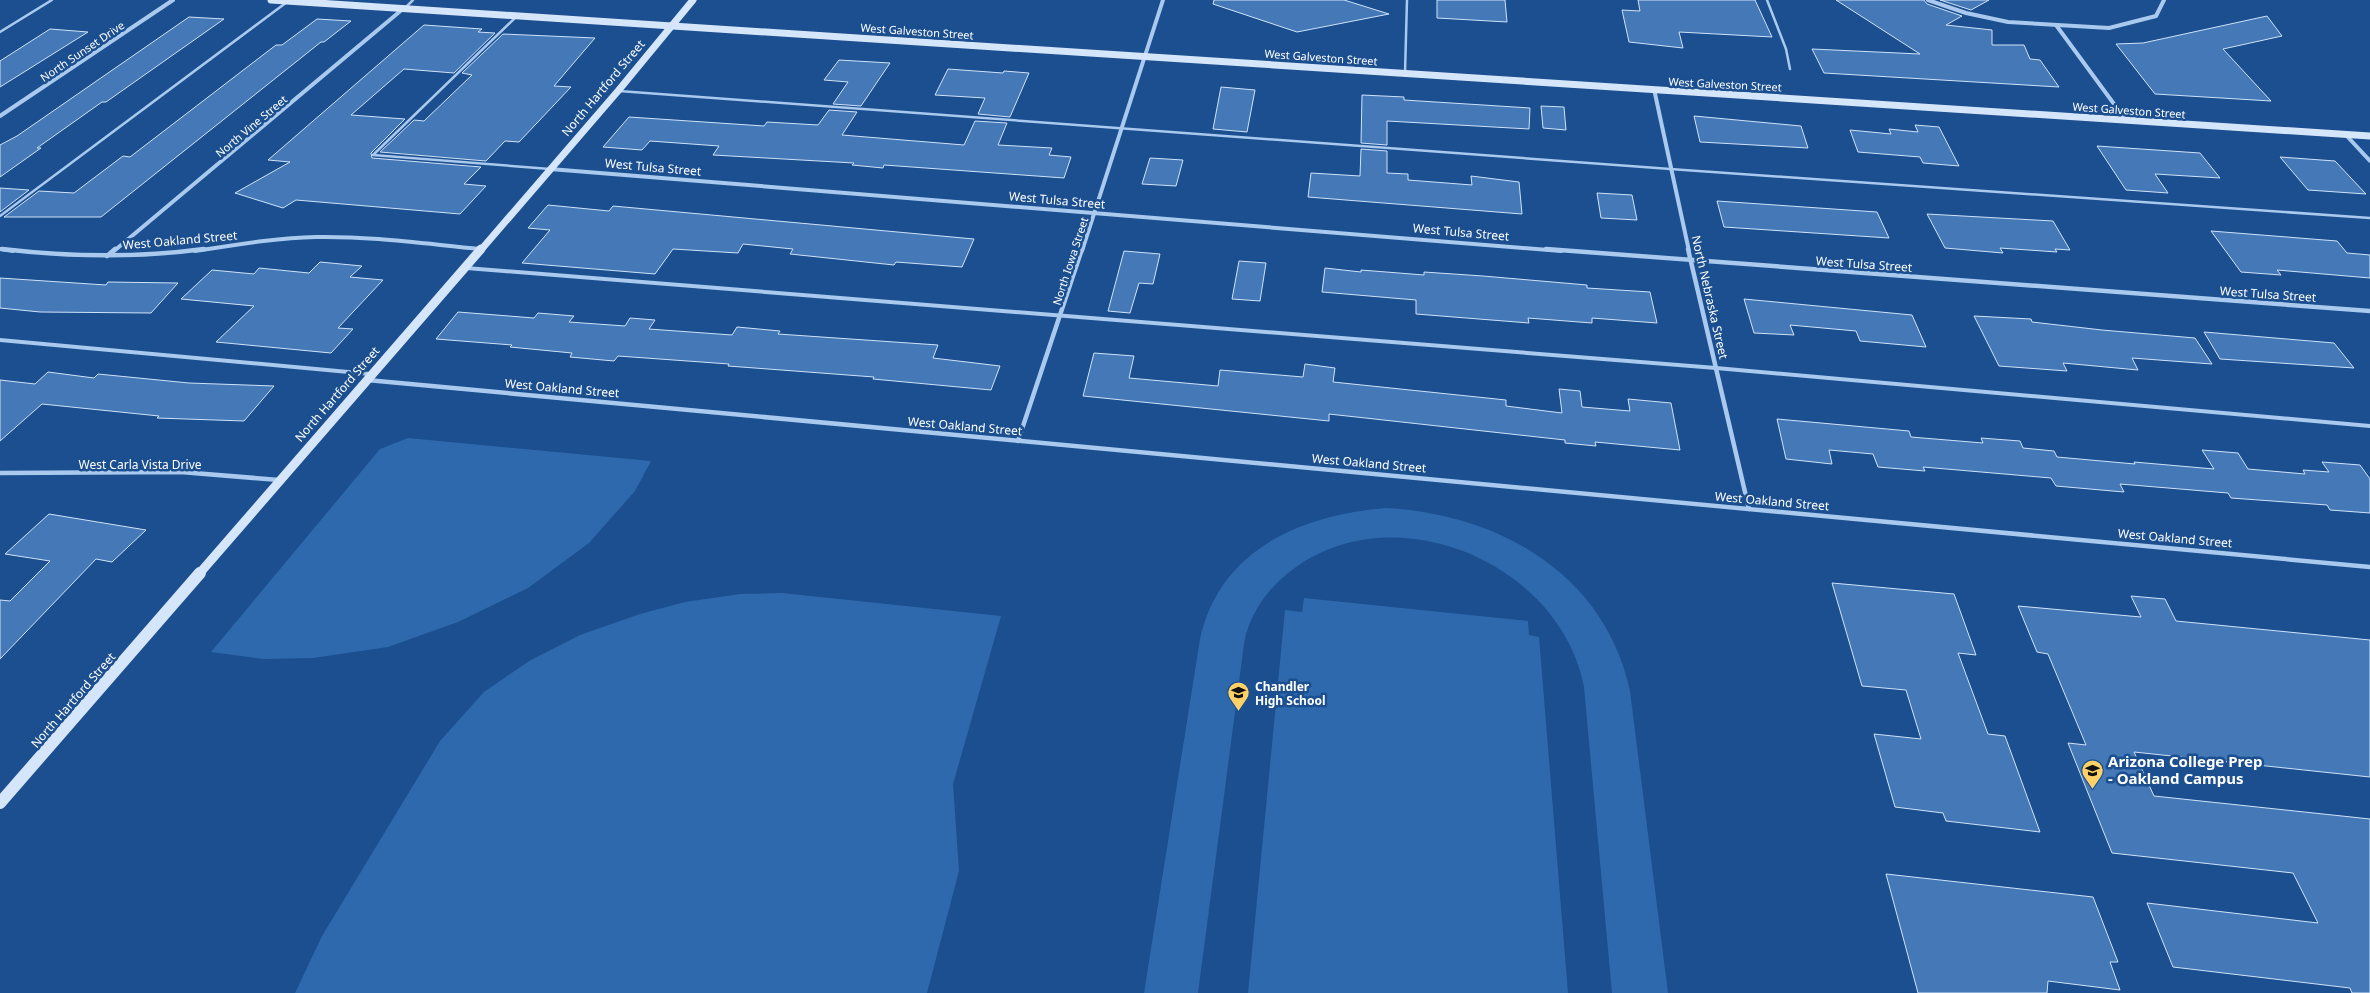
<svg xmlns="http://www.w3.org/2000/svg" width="2370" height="993" viewBox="0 0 2370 993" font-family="'Noto Sans',sans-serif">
  <rect width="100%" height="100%" fill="#1b4f8f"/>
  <g fill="#2e69ad">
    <polygon points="408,438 651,461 635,491 589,543 528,588 458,622 388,647 313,658 263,659 211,652 380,449"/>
    <path d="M1386,508C1499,514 1605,574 1630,691L1668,993H1612L1584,687C1561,564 1395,492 1292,570C1267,589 1249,614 1244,644L1198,993H1144L1200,639C1220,548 1303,515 1386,508Z"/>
    <polygon points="782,593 1001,616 953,784 959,871 927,993 295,993 322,936 440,741 484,692 529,661 580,635 640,614 685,602 740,594"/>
    <polygon points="1304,598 1528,621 1529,635 1539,637 1568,993 1248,993 1285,610 1302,612"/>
  </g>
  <g fill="#4478b7" stroke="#cfe3fa">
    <polygon points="1214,0 1344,0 1389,14 1297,32 1213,4"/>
    <polygon points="1437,0 1505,0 1507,22 1437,18"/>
    <polygon points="1638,0 1755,0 1772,37 1679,32 1683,48 1629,42 1622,10 1640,11"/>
    <polygon points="1836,0 1924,0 1927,4 1962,16 1946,25 1992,30 1992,45 2024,45 2030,59 2040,60 2059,87 1824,73 1812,49 1920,54"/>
    <polygon points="1940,0 1989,0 1971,10"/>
    <polygon points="2267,16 2282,36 2223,49 2271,101 2155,94 2116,44 2143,43"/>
    <polygon points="189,17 224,19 106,102 102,102 37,148 41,148 0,177 0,145 17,136"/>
    <polygon points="317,19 351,21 324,42 321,42 101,217 4,217 39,191 74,193 123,156 130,157 276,45 282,45"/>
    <polygon points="424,25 482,29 478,32 495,33 454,73 404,69 351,115 405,119 371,153 372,158 481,167 464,184 486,186 460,214 296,200 283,208 235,193 290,162 268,160"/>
    <polygon points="50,29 88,32 0,87 0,61"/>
    <polygon points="503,34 595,38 554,86 571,87 519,142 505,141 486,161 380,152 414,120 424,121 472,75 462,73"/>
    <polygon points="839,60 890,63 861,106 833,104 848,82 824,80"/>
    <polygon points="948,69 1003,73 1004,71 1029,73 1010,117 978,114 985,98 935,95"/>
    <polygon points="1221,87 1255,90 1247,132 1213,129"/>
    <polygon points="1362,95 1404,97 1404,100 1530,108 1529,129 1387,121 1387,145 1361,143"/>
    <polygon points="1541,106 1564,107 1566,130 1543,128"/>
    <polygon points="829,110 857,112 842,135 964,145 975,121 1007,123 998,145 1052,148 1049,155 1071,157 1064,178 884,165 883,168 852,165 854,163 713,155 719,146 650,141 642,150 603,147 629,117 764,126 767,122 818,125"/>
    <polygon points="1694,116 1801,126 1808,148 1700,142"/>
    <polygon points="1915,125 1939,127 1959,166 1923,163 1920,157 1858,152 1850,130 1891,134 1889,129 1918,132"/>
    <polygon points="2097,146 2200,153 2220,178 2155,174 2168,193 2126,190"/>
    <polygon points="1361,149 1387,151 1387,173 1408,174 1408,180 1472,185 1471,176 1519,182 1522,214 1308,197 1311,173 1360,176"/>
    <polygon points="2280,157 2335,161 2366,194 2308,190"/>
    <polygon points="1150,158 1183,160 1176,186 1142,184"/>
    <polygon points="0,188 29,190 0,212"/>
    <polygon points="1597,193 1632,195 1637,220 1601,218"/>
    <polygon points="1717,201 1877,212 1889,238 1724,227"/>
    <polygon points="548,205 609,211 613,206 974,239 962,267 896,262 894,265 790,254 793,249 743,244 738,253 673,249 655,274 522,263 550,230 528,228"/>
    <polygon points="1927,214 2053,221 2070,250 2055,249 2057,252 2000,248 2003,253 1945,248"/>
    <polygon points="2211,231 2337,241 2347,253 2370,255 2370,278 2277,270 2281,275 2241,272"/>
    <polygon points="1124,251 1160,254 1153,284 1139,283 1130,313 1108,311"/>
    <polygon points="1239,261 1266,263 1260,301 1232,299"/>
    <polygon points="320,262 362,266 350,277 383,280 338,328 353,329 331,353 216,342 254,306 181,299 212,270 254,274 259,268 309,273"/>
    <polygon points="1325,268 1361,272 1361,270 1424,275 1424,272 1483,276 1587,285 1587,288 1650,292 1657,323 1592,318 1592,323 1528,318 1529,323 1416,314 1416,300 1322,292"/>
    <polygon points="0,278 106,285 108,282 178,283 151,313 40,312 0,308"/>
    <polygon points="1744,299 1912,315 1926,347 1860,341 1856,331 1790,325 1794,335 1754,333"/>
    <polygon points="458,312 534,318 538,313 574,316 569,322 625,326 630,318 655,320 649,329 732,335 737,327 780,331 778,334 938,345 933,358 1000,366 991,390 873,379 874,377 728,366 729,364 618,356 614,361 570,357 572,353 510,347 512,345 436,339"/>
    <polygon points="1974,316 2031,319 2032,322 2102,330 2195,338 2212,364 2132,358 2138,370 2063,363 2067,371 1999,366"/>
    <polygon points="2204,332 2334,343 2354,368 2220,359"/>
    <polygon points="1094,353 1134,356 1129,378 1218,386 1220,370 1303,377 1305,364 1335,368 1333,382 1506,400 1506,406 1562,413 1559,389 1580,391 1582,407 1630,411 1628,399 1671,403 1680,450 1595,442 1596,446 1565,443 1565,440 1329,414 1329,421 1083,396"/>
    <polygon points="48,372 94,378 98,374 189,383 274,386 244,421 157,418 159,416 42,404 0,441 0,380 35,384"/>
    <polygon points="1777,419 1909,431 1911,437 1983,443 1981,438 2020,441 2023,448 2054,451 2057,457 2135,464 2134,462 2214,469 2202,450 2238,453 2248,469 2305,474 2303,470 2329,472 2322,462 2360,465 2370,479 2370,513 2330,510 2327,505 2231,498 2228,493 2120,484 2124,492 2056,486 2051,478 1923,467 1925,471 1878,467 1873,454 1829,450 1832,464 1786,459"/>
    <polygon points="49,514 146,530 112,562 96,559 0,659 0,600 10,601 50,561 5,554"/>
    <polygon points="1832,583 1954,594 1976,655 1958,653 1988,734 2005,736 2040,832 1946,821 1943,813 1895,807 1874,734 1921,739 1906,690 1862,686"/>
    <polygon points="2131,596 2165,599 2176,621 2370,640 2370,777 2134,752 2154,796 2370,819 2370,993 2352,993 2350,988 2173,967 2147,903 2318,923 2293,873 2112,853 2068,743 2086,745 2048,654 2037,652 2018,606 2141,617"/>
    <polygon points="1886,874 2093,897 2118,962 2110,962 2120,990 2048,981 2047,993 1918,993"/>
  </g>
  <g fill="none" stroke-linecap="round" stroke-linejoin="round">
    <g stroke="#a9c9ee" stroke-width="2.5">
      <polyline points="1767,0 1786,49 1790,69"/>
      <polyline points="405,8 413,0"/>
      <polyline points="516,17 373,155 550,169"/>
      <polyline points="0,32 52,0"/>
      <polyline points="1405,73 1407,0"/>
      <polyline points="619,91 1684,170 2370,218"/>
      <polyline points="0,216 287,2"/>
    </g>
    <g stroke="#a9c9ee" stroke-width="4">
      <polyline points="466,268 1716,368 2370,426"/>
      <polyline points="0,340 370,374"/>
    </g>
    <g stroke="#a9c9ee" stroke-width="4">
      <polyline points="1928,0 1966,13 2008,22 2109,28 2156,16 2164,0"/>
      <polyline points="2056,25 2125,119"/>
      <polyline points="1654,89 1689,251"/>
      <polyline points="0,116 173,0"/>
      <polyline points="2345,134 2370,161"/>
      <polyline points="550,169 1561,251"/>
      <polyline points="0,249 13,251"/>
      <polyline points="114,251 404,8"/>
      <path d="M195,251C235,245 275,238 316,237C371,236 426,244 480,249"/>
      <polyline points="1082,251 1163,0"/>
    </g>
    <g stroke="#a9c9ee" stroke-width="4.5">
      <path d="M2,249C70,257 137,258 204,249"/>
      <polyline points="1546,249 2370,311"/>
      <polyline points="1688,249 1749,509"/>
      <polyline points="107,256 115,249"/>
      <polyline points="367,380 2370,567"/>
      <polyline points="1018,441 1082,249"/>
      <polyline points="0,473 181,472 279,480"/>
    </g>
    <g stroke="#d6e6fa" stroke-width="7">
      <polyline points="271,0 2370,136"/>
      <polyline points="480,251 618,91 693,0"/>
    </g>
    <polyline stroke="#d6e6fa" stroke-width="9" points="199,574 481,249"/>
    <polyline stroke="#d6e6fa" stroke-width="12" points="0,803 200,573"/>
  </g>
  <defs>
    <symbol id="school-pin" viewBox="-11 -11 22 30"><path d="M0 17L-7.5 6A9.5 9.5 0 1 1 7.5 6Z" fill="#ffd166" stroke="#1b4f8f"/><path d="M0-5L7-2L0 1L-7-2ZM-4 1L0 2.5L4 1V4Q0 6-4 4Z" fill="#111"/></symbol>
  </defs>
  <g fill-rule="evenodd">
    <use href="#school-pin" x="1226" y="680" width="25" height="34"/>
    <use href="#school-pin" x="2080" y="758" width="25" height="34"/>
  </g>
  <g text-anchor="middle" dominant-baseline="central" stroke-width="5" stroke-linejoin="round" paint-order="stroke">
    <g font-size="11" fill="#fff" stroke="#1b4f8f">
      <text transform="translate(917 31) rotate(4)">West Galveston Street</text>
      <text transform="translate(82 51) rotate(-34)">North Sunset Drive</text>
      <text transform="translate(1321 57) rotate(4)">West Galveston Street</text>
      <text transform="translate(1725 84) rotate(3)">West Galveston Street</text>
      <text transform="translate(2129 110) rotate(4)">West Galveston Street</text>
      <text transform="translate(251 126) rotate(-40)">North Vine Street</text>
      <text transform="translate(1070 261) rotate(-72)">North Iowa Street</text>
    </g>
    <g font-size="12" fill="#fff" stroke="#1b4f8f">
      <text transform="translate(603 88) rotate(-50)">North Hartford Street</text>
      <text transform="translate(653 167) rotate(5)">West Tulsa Street</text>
      <text transform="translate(1057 200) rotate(5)">West Tulsa Street</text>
      <text transform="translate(1461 232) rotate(5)">West Tulsa Street</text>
      <text transform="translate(180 240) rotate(-5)">West Oakland Street</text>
      <text transform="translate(1864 264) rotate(4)">West Tulsa Street</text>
      <text transform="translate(2268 294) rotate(4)">West Tulsa Street</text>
      <text transform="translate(1710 297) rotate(77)">North Nebraska Street</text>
      <text transform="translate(562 388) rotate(5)">West Oakland Street</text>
      <text transform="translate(337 394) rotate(-49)">North Hartford Street</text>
      <text transform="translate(965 426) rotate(5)">West Oakland Street</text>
      <text transform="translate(1369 463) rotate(5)">West Oakland Street</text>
      <text x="140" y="464">West Carla Vista Drive</text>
      <text transform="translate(1772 501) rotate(5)">West Oakland Street</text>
      <text transform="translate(2175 538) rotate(5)">West Oakland Street</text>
      <text transform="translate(73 700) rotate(-49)">North Hartford Street</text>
    </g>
    <g font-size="12" font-weight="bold" fill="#fff" stroke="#1b4f8f" text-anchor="start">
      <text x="1255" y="686">Chandler<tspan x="1255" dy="14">High School</tspan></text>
    </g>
    <g font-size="15" font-weight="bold" fill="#fff" stroke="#1b4f8f" text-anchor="start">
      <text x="2108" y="761">Arizona College Prep<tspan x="2108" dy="17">- Oakland Campus</tspan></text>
    </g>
  </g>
</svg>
